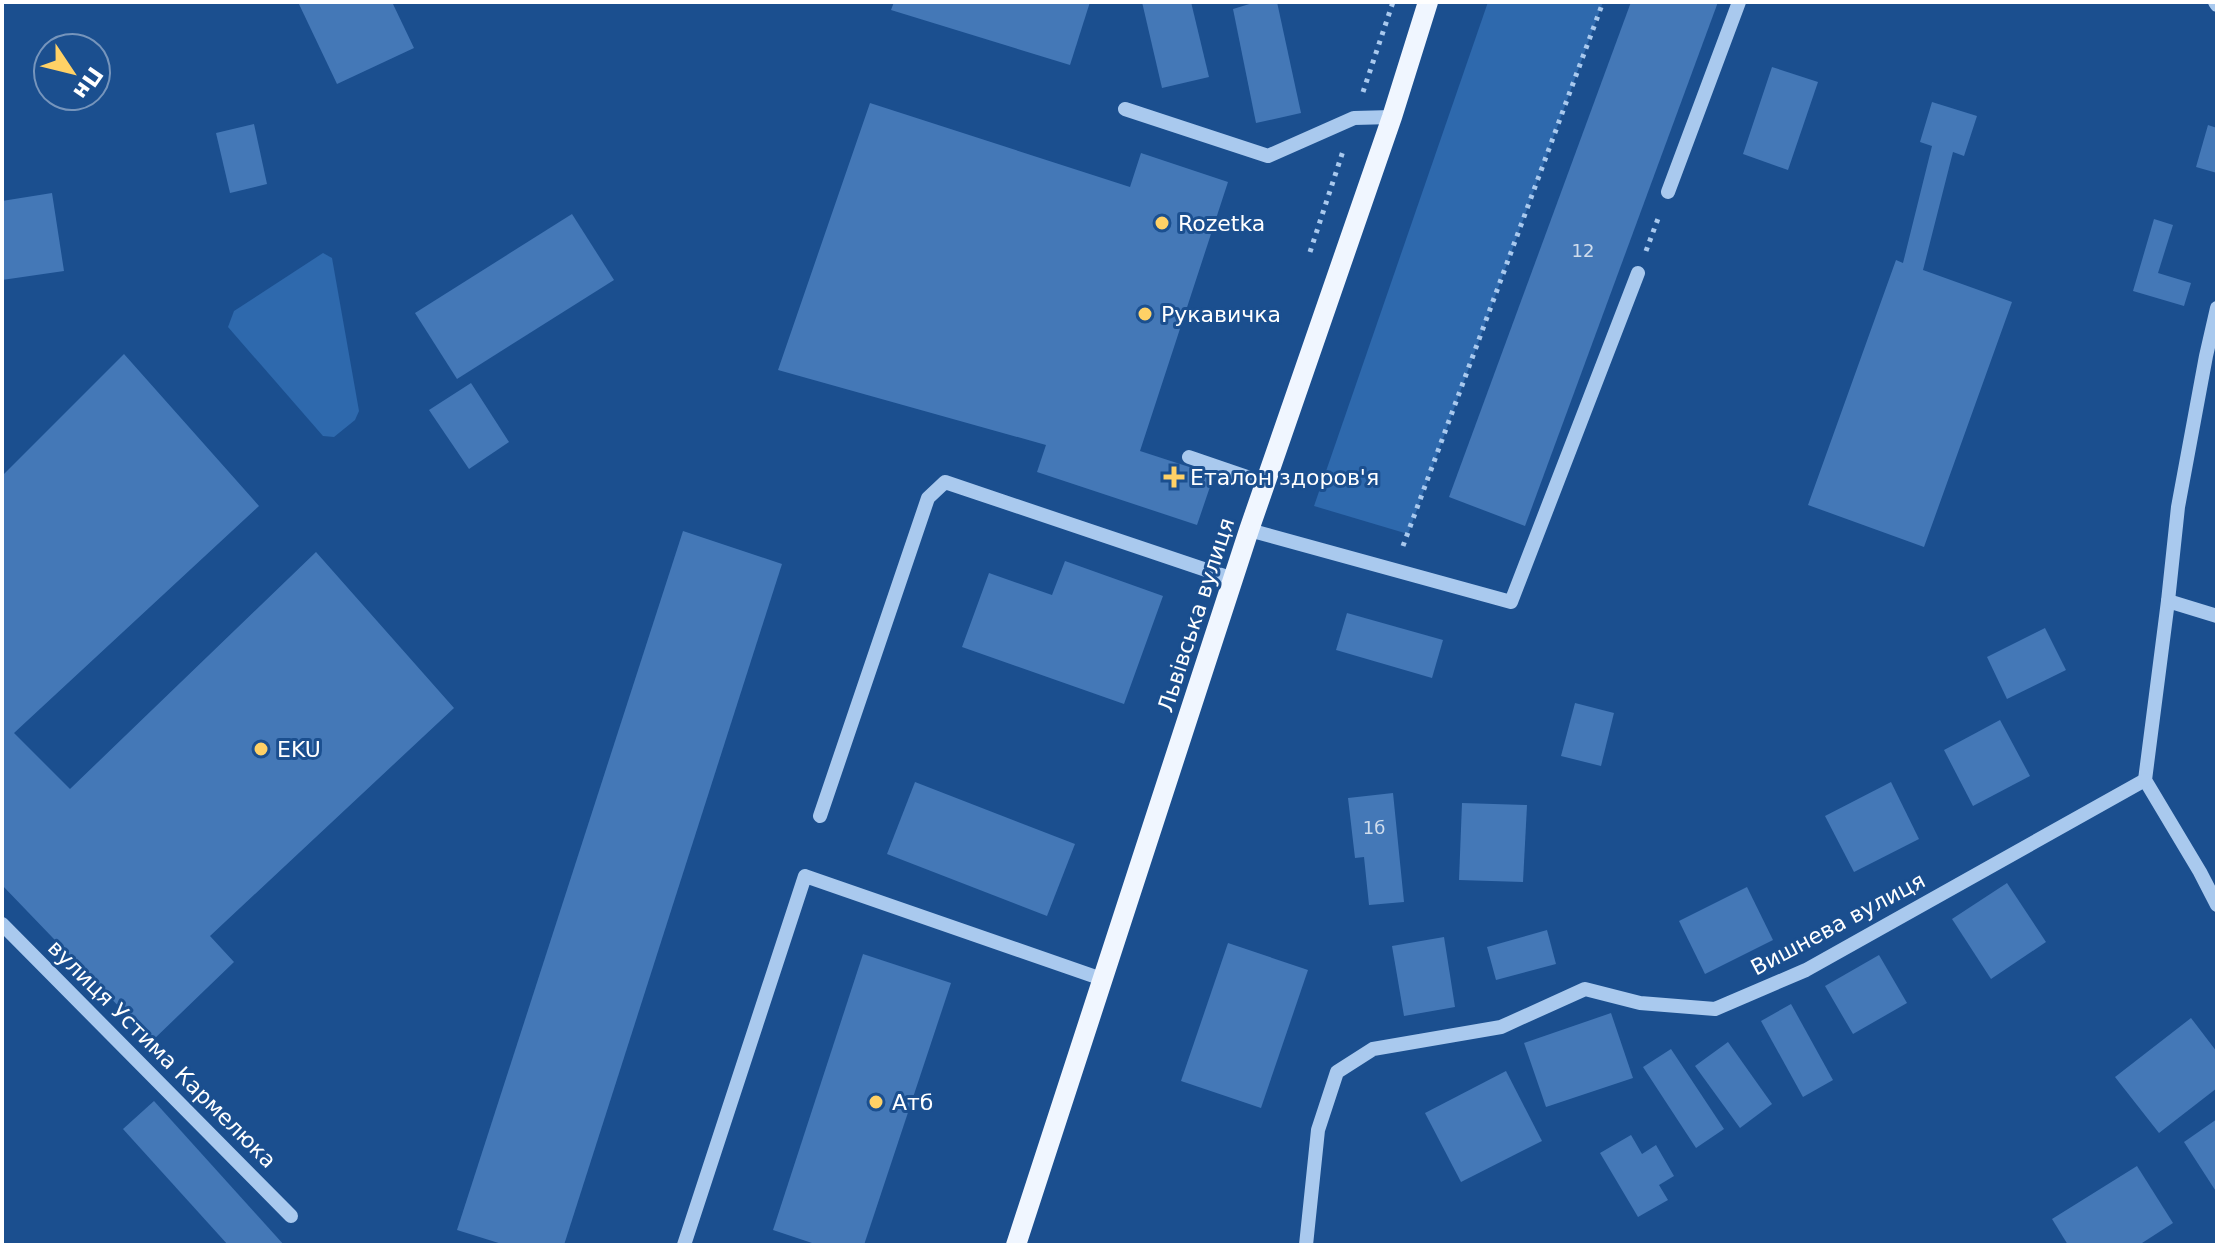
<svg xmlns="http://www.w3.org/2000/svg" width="2219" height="1247" viewBox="0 0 2219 1247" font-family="'DejaVu Sans',sans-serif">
  <rect width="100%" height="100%" fill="#1b4f8f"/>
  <g fill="#2e69ad">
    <polygon points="1488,2 1603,2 1408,534 1314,506"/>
    <polygon points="323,253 332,258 359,411 355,420 334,437 323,436 228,327 234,311"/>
  </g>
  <g fill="#4478b7">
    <polygon points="298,2 392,2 414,48 337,84"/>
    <polygon points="894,2 1090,2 1070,65 891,10"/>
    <polygon points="1142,2 1191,2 1209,77 1162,88"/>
    <polygon points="1256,2 1277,2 1301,113 1256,123 1233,9"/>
    <polygon points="1631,2 1718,2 1525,526 1449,497"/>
    <polygon points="1772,67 1818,82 1788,170 1743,154"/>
    <polygon points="1932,102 1977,116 1964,156 1953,152 1923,270 2012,302 1924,547 1808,505 1896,260 1903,263 1932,146 1920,142"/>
    <polygon points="870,103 1130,187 1141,153 1228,182 1140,451 1214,475 1197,525 1037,472 1046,445 778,370"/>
    <polygon points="254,124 267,184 230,193 216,133"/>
    <polygon points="2208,125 2217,128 2217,173 2196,167"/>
    <polygon points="52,193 64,271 2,280 2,201"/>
    <polygon points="572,214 614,280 457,379 415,313"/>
    <polygon points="2154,219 2173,225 2158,273 2191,283 2184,306 2133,291"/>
    <polygon points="124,354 259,506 14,733 70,789 316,552 454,708 210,936 234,962 152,1041 2,885 2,476"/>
    <polygon points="471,383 509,442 469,469 429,410"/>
    <polygon points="683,531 782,564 564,1245 505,1245 457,1230"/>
    <polygon points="1065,561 1163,596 1124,704 962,647 989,573 1052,595"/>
    <polygon points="1347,613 1443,640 1432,678 1336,650"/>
    <polygon points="2045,628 2066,670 2007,699 1987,657"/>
    <polygon points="1575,703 1614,713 1601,766 1561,756"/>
    <polygon points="2000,720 2030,776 1973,806 1944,750"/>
    <polygon points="915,782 1075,844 1047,916 887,854"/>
    <polygon points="1891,782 1919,839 1854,872 1825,816"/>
    <polygon points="1393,793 1404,902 1369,905 1364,857 1355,858 1348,798"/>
    <polygon points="1462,803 1527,805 1523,882 1459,880"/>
    <polygon points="2007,883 2046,942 1991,979 1952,919"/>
    <polygon points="1747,887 1773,940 1705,974 1679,921"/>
    <polygon points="1547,930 1556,964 1496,980 1487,947"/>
    <polygon points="1444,937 1455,1007 1404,1016 1392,946"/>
    <polygon points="1228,943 1308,970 1261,1108 1181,1081"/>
    <polygon points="863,954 951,983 864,1245 818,1245 773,1230"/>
    <polygon points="1879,955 1907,1003 1853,1034 1825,986"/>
    <polygon points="1791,1004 1833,1080 1803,1097 1761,1021"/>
    <polygon points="1611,1013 1633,1078 1546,1107 1524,1043"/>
    <polygon points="2191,1018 2217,1052 2217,1088 2159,1133 2115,1077"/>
    <polygon points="1728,1042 1772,1104 1740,1128 1695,1066"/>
    <polygon points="1671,1049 1724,1129 1696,1148 1643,1067"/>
    <polygon points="1506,1071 1542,1141 1461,1182 1425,1113"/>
    <polygon points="154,1101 284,1245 228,1245 123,1129"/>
    <polygon points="2217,1119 2217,1193 2184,1142"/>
    <polygon points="1631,1135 1642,1154 1656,1145 1674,1176 1659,1185 1668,1200 1638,1217 1600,1153"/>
    <polygon points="2137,1166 2173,1223 2139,1245 2068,1245 2052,1219"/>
  </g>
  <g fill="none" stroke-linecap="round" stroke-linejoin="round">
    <g stroke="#a9c9ee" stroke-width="5" stroke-dasharray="4 6" stroke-linecap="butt">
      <polyline points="1363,92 1393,2"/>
      <polyline points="1646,251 1659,216"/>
      <polyline points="1310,252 1343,151"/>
      <polyline points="1403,546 1603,2"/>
    </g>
    <g stroke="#a9c9ee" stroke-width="14">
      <polyline points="2215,2 2217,5"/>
      <polyline points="1125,109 1268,156 1354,118 1392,117"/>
      <polyline points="1668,192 1739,2"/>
      <polyline points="2217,308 2206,356 2178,507 2168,601 2145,780 2200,872 2217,905"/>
      <polyline points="1189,457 1265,483"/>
      <polyline points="1249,530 1511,602 1638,273"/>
      <polyline points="2168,601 2217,616"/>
      <polyline points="820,816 928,498 945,482 1233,579"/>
      <polyline points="2,924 291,1216"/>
      <polyline points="684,1245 805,876 1102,979"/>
      <polyline points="1306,1245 1318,1130 1337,1072 1373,1049 1501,1027 1585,989 1640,1003 1715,1009 1806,970 2145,780"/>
    </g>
    <polyline stroke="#f0f6ff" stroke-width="20" points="1016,1245 1249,530 1392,117 1428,2"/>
  </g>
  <g fill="#ffd166" stroke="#1b4f8f" stroke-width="3">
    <circle cx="1162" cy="223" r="8"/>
    <circle cx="1145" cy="314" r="8"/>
    <path d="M1170 465h8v8h8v8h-8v8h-8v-8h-8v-8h8z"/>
    <circle cx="261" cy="749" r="8"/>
    <circle cx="876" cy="1102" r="8"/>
  </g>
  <g text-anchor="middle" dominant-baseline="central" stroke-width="6" stroke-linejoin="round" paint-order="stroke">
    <g font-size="18" fill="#d0dded">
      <text x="1583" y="250">12</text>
      <text x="1374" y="827">1б</text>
    </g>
    <g font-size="22" fill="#fff" stroke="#1b4f8f" text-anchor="start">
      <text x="1178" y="223">Rozetka</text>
      <text x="1161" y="314">Рукавичка</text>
      <text x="1190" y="477">Еталон здоров'я</text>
      <text x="277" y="749">EKU</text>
      <text x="892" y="1102">Атб</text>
    </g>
    <g font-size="22" fill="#fff" stroke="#1b4f8f">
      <text transform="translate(1196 615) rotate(-72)">Львівська вулиця</text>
      <text transform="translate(1838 924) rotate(-28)">Вишнева вулиця</text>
      <text transform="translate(162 1054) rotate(45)">вулиця Устима Кармелюка</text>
    </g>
  </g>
  <rect width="2219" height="1247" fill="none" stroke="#ffffff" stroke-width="8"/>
  <g transform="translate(72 72) rotate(125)"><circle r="38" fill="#1b4f8f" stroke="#7695bc" stroke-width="2"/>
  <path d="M0-6L14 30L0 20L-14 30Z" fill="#ffd166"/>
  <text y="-12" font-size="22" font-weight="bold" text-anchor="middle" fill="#ffffff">Пн</text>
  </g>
</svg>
